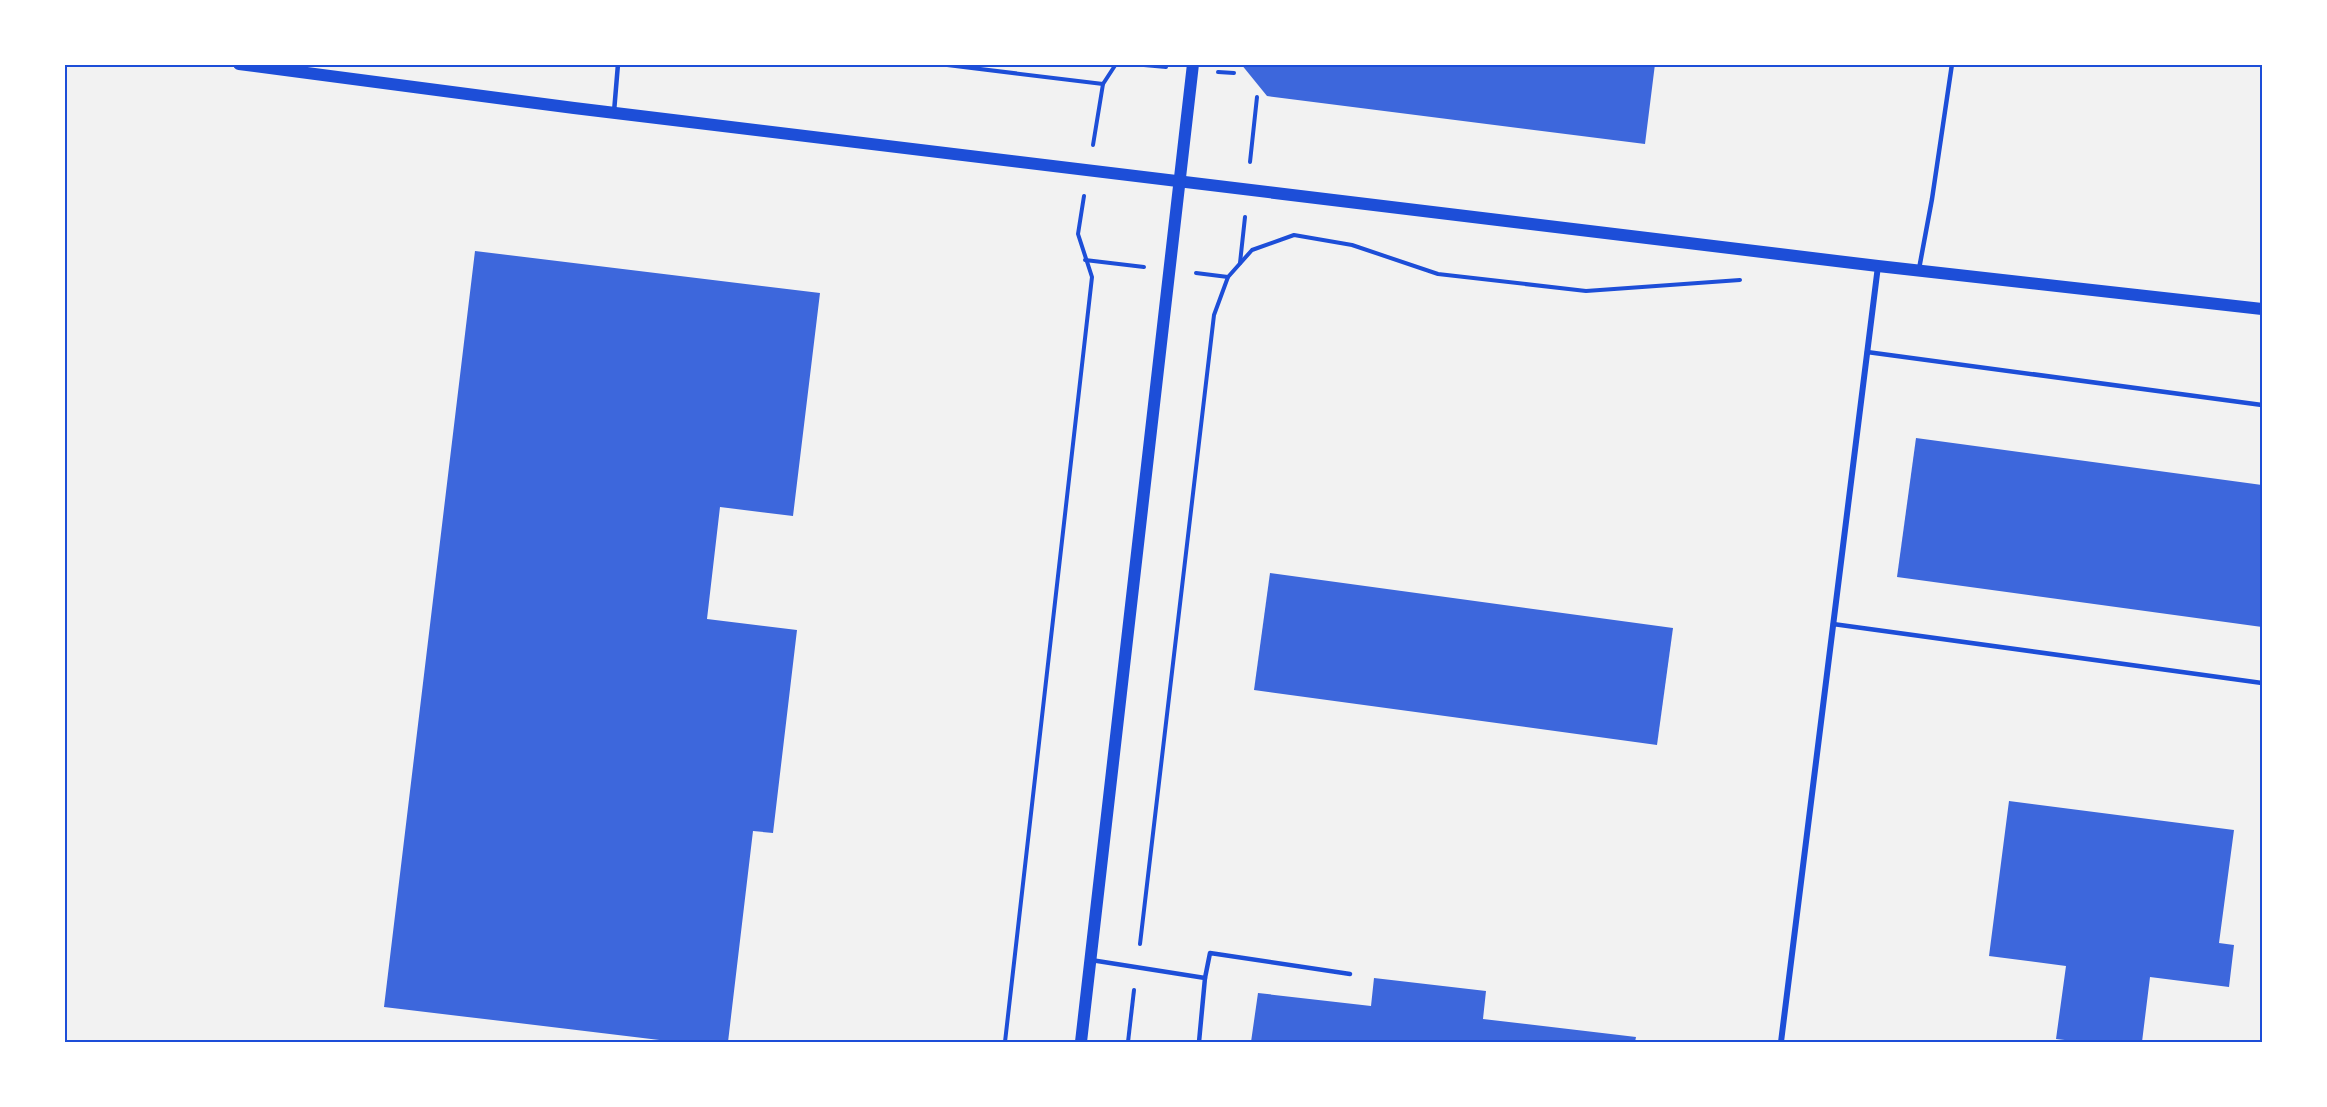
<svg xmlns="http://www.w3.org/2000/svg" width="2327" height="1107" viewBox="0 0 2327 1107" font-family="Ubuntu,sans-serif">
  <rect width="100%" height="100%" fill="#f2f2f2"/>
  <g fill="#3d67dc">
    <polygon points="1241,64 1655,64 1645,144 1267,96"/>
    <polygon points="475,251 820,293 793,516 720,507 707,619 797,630 773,833 753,831 728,1042 676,1042 384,1007"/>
    <polygon points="1916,438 2262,485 2262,627 1897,577"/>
    <polygon points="1270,573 1673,628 1657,745 1254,690"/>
    <polygon points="2009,801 2234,830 2219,943 2234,945 2229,987 2150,977 2142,1042 2082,1042 2056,1039 2066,966 1989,956"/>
    <polygon points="1374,978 1486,991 1483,1019 1636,1037 1635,1042 1251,1042 1258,993 1371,1006"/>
  </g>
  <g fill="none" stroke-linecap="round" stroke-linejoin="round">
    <g stroke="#1d4ed8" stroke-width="4">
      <polyline points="939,64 1103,84 1116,64"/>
      <polyline points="1133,64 1166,67"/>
      <polyline points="1218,72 1234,73"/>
      <polyline points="1093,145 1103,84"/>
      <polyline points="1250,162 1257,97"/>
      <polyline points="1085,260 1144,267"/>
      <polyline points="1240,263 1245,217"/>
      <polyline points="1196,273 1228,277"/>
      <polyline points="1140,944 1214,315 1228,277 1252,250 1294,235 1352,245 1438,274 1586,291 1740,280"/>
      <polyline points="1005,1042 1092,277 1078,234 1084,196"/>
      <polyline points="1128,1042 1134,990"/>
    </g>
    <g stroke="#1d4ed8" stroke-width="4.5">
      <polyline points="614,112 618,64"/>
      <polyline points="1919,269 1932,199 1952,64"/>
      <polyline points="1867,352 2262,405"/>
      <polyline points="1833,624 2262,683"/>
      <polyline points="1091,960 1205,978 1199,1042"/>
      <polyline points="1205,978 1210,953 1350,974"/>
    </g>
    <polyline stroke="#1d4ed8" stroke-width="6" points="1781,1042 1878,266"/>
    <g stroke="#1d4ed8" stroke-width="12">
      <polyline points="239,64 574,108 1878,266 2262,309"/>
      <polyline points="1081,1042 1193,64"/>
    </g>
  </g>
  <rect width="2327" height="1107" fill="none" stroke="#ffffff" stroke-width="132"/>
  <rect x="66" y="66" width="2195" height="975" fill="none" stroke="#1d4ed8" stroke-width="2"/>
</svg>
